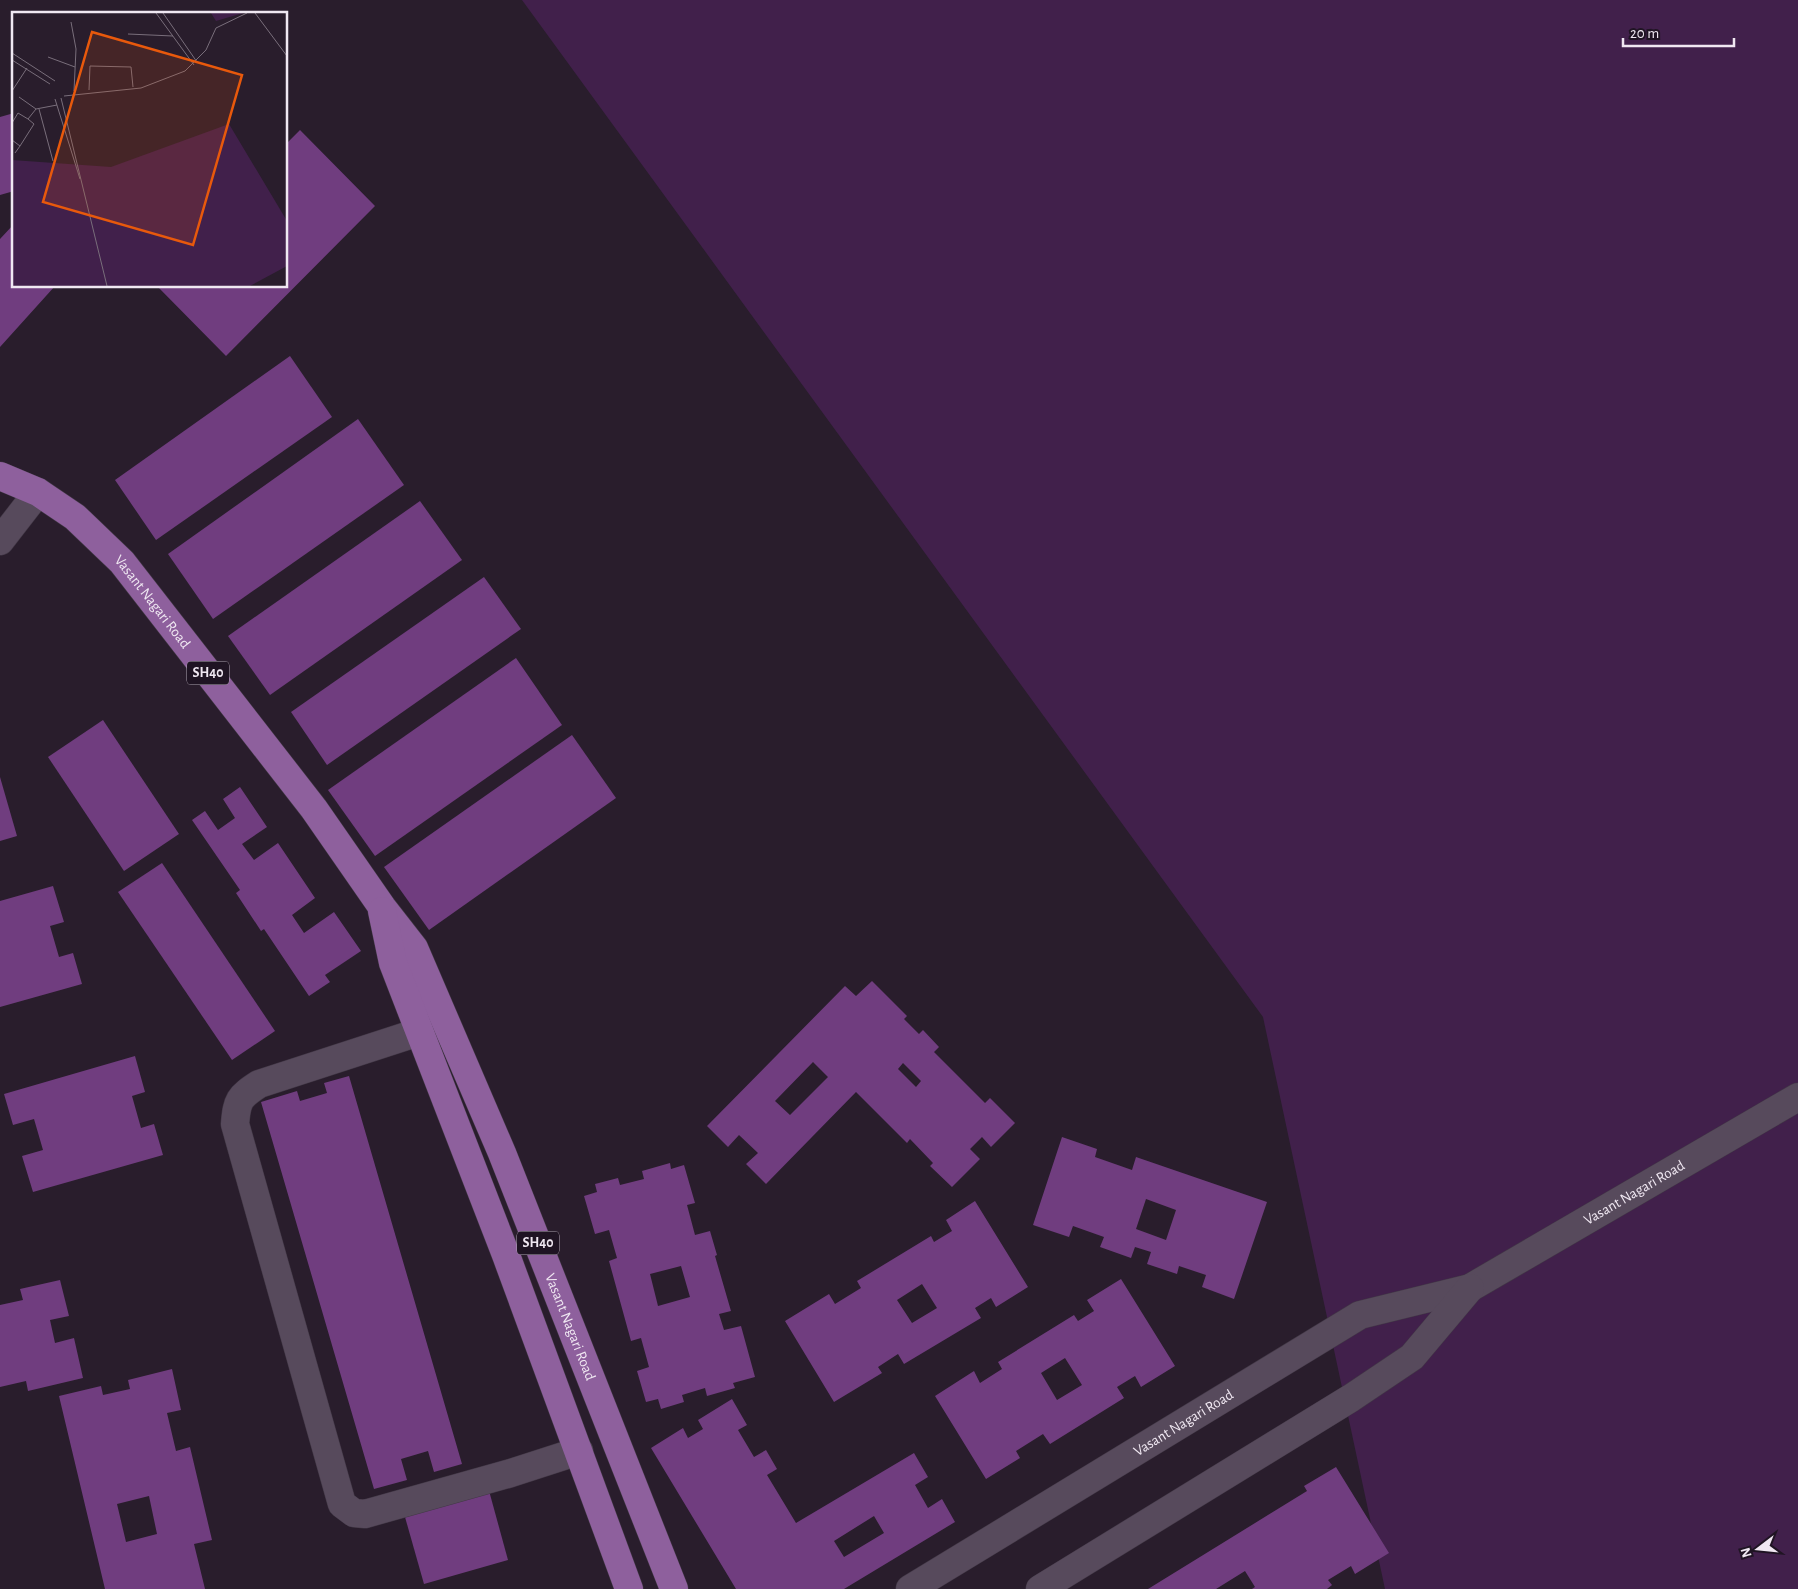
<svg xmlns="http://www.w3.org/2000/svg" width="1798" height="1589" viewBox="0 0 1798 1589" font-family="'Alegreya Sans',sans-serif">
  <rect width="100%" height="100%" fill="#291d2c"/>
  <polygon fill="#41204b" points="522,0 1798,0 1798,1589 1385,1589 1263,1017"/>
  <g fill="#703d7f" fill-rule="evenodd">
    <polygon points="14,113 14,191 0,195 0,117"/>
    <polygon points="300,130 375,206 226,356 157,286 286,286 286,144"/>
    <polygon points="14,224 14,286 55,286 0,347 0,239"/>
    <polygon points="290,356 332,417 156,540 115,480"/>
    <polygon points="358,419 404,485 213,619 168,554"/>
    <polygon points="420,501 462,560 270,695 228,636"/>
    <polygon points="484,577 521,629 327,765 291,712"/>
    <polygon points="516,658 562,725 375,856 328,790"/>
    <polygon points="103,720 179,834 124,871 48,757"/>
    <polygon points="572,735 616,798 429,930 384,867"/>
    <polygon points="0,777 17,836 0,841"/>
    <polygon points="240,787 267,827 242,844 254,860 278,843 315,898 292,915 304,933 334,912 361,951 325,975 330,982 309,996 264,929 261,931 236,893 240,890 192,820 205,811 218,830 235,818 223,799"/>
    <polygon points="162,863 275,1031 232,1060 118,892"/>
    <polygon points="53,886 64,922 50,926 59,957 73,953 82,984 0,1007 0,901"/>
    <path d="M872,981L907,1016L904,1019L919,1034L923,1030L939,1047L934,1052L985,1103L990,1098L1015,1123L991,1147L982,1137L970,1149L980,1159L952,1187L930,1166L933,1163L910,1139L907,1143L856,1092L766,1184L746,1164L758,1153L739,1135L728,1147L707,1126L845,986L856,996ZM813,1062L828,1077L790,1115L775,1101ZM903,1063L921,1081L916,1087L898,1069Z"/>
    <polygon points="135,1056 145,1092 132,1096 141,1128 154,1124 163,1155 33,1192 22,1156 43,1150 34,1119 13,1125 4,1094"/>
    <polygon points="349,1076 462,1464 434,1472 428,1451 401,1459 407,1480 374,1489 261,1102 297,1091 300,1101 327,1093 324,1083"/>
    <path d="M1062,1137L1097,1149L1095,1157L1132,1170L1136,1157L1267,1202L1234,1299L1202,1287L1206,1275L1179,1266L1177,1274L1147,1264L1151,1252L1135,1247L1131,1258L1100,1247L1104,1237L1073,1226L1069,1237L1033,1225ZM1146,1199L1176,1210L1166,1240L1136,1229Z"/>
    <path d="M670,1163L671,1169L684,1165L695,1203L687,1205L695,1235L710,1231L717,1255L715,1256L731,1311L719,1314L724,1330L741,1326L755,1377L733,1383L735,1388L707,1396L705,1388L682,1395L684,1402L661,1409L658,1399L646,1402L637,1371L649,1367L641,1338L631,1341L609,1261L617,1258L609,1230L595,1234L584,1196L597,1192L595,1184L618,1178L620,1185L644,1179L642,1171ZM681,1266L690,1297L658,1306L650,1274Z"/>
    <path d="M975,1201L1028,1287L996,1307L991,1298L975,1308L981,1318L904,1364L898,1354L878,1367L882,1373L834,1402L785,1321L829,1294L835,1304L861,1288L857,1281L931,1236L934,1242L952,1231L946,1220ZM922,1284L937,1308L912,1323L897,1300Z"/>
    <path d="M1121,1279L1175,1366L1141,1387L1135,1376L1117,1387L1124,1398L1050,1444L1043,1434L1016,1451L1020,1458L986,1479L935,1396L974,1371L980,1383L1002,1369L998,1362L1074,1315L1078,1321L1094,1311L1087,1300ZM1065,1358L1082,1385L1057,1400L1041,1373Z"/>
    <polygon points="60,1280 69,1316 50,1320 55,1343 74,1338 83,1378 28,1391 26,1381 0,1387 0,1305 23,1300 20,1289"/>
    <path d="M172,1369L181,1410L167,1413L176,1451L190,1447L212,1540L194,1544L205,1589H105L59,1396L101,1386L103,1395L130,1389L128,1380ZM149,1496L157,1534L126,1542L117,1504Z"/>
    <path d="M732,1399L747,1425L738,1430L754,1457L766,1450L777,1469L767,1475L796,1523L914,1453L928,1477L915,1485L928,1508L942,1499L955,1522L844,1589H736L651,1448L683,1428L688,1438L703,1429L698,1420ZM874,1516L884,1533L844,1557L834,1541Z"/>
    <polygon points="1336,1467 1389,1553 1355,1574 1351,1566 1328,1580 1332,1585 1327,1589 1252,1589 1255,1587 1245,1571 1216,1589 1148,1589 1307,1491 1304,1486"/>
    <polygon points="488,1487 508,1560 424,1584 403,1510"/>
  </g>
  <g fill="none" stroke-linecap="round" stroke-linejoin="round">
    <defs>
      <g id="minor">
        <polyline points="0,541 38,492"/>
        <path d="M419,1032L259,1084C239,1097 237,1100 235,1124L342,1504L354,1513L365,1514L511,1473L579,1451"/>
      </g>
      <g id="secondary">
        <path id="s1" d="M910,1589L1360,1315L1470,1288L1798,1097"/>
        <polyline points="1040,1589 1351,1398 1412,1357 1470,1288"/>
      </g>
      <g id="primary">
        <path id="s2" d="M0,476L38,492L75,517L122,562L314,809L382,907L414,948L502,1153L674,1589"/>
        <polyline points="382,911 393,963 506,1255 629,1589"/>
      </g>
    </defs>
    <use href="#minor" stroke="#423846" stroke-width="29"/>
    <use href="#secondary" stroke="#423846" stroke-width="29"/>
    <use href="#primary" stroke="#423846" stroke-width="29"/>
    <use href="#minor" stroke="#574a5c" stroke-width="28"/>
    <use href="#secondary" stroke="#574a5c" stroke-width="28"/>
    <use href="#primary" stroke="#8e609d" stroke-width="28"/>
  </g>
  <g text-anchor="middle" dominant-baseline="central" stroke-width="4" stroke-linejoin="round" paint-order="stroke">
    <g fill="#1f1423" stroke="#b1a8b4" stroke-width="1">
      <rect x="187" y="661.5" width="42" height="23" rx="4"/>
      <rect x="517" y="1231.5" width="42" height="23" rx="4"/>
    </g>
    <g font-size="14" font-weight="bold" fill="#f0e8f2">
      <text x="208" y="673">SH40</text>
      <text x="538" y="1243">SH40</text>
    </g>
    <g font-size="15" fill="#f0e8f2" stroke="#1f1423">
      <text stroke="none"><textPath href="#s2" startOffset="201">Vasant Nagari Road</textPath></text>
      <text stroke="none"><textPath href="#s1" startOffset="830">Vasant Nagari Road</textPath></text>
      <text stroke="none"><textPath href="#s2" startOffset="1045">Vasant Nagari Road</textPath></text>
      <text stroke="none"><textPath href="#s1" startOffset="320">Vasant Nagari Road</textPath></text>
    </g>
  </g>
  <g transform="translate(12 12)">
    <rect width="275" height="275" fill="#291d2c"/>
    <path d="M199,1H231L204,9ZM217,112L275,209V254L238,274H0V148L99,155Z" fill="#41204b"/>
    <path fill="none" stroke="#796e7b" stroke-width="1" d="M144,1L182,53M151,1L185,50M243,1L275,44M59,10L64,37L62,79M116,22L161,24M0,41L43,69M36,45L63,55M0,48L38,72M77,78L78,54L119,55L121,75M0,79L15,56M52,84L129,76L173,59L194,38L204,16L235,1M7,85L24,97L45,93M49,86L95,274M43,87L68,167M27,97L41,149M0,111L6,101L16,107L24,97M0,128L8,134L3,141M8,134L22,112L16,107"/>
    <path fill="#e8590c" fill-opacity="0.15" stroke="#e8590c" stroke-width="2.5" d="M80,20L230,63L181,233L31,190Z"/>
    <rect width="275" height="275" fill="none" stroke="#f0e8f2" stroke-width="2.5"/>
  </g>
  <g transform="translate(1758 1549) rotate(254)" stroke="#1f1423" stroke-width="4" paint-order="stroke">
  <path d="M0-4L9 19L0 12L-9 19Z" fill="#f0e8f2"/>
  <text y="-8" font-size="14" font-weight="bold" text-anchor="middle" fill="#f0e8f2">N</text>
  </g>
  <path d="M1623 38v8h111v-8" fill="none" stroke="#f0e8f2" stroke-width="2.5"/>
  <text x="1630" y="38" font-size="15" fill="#f0e8f2" stroke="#1f1423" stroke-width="4" paint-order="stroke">20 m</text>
</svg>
